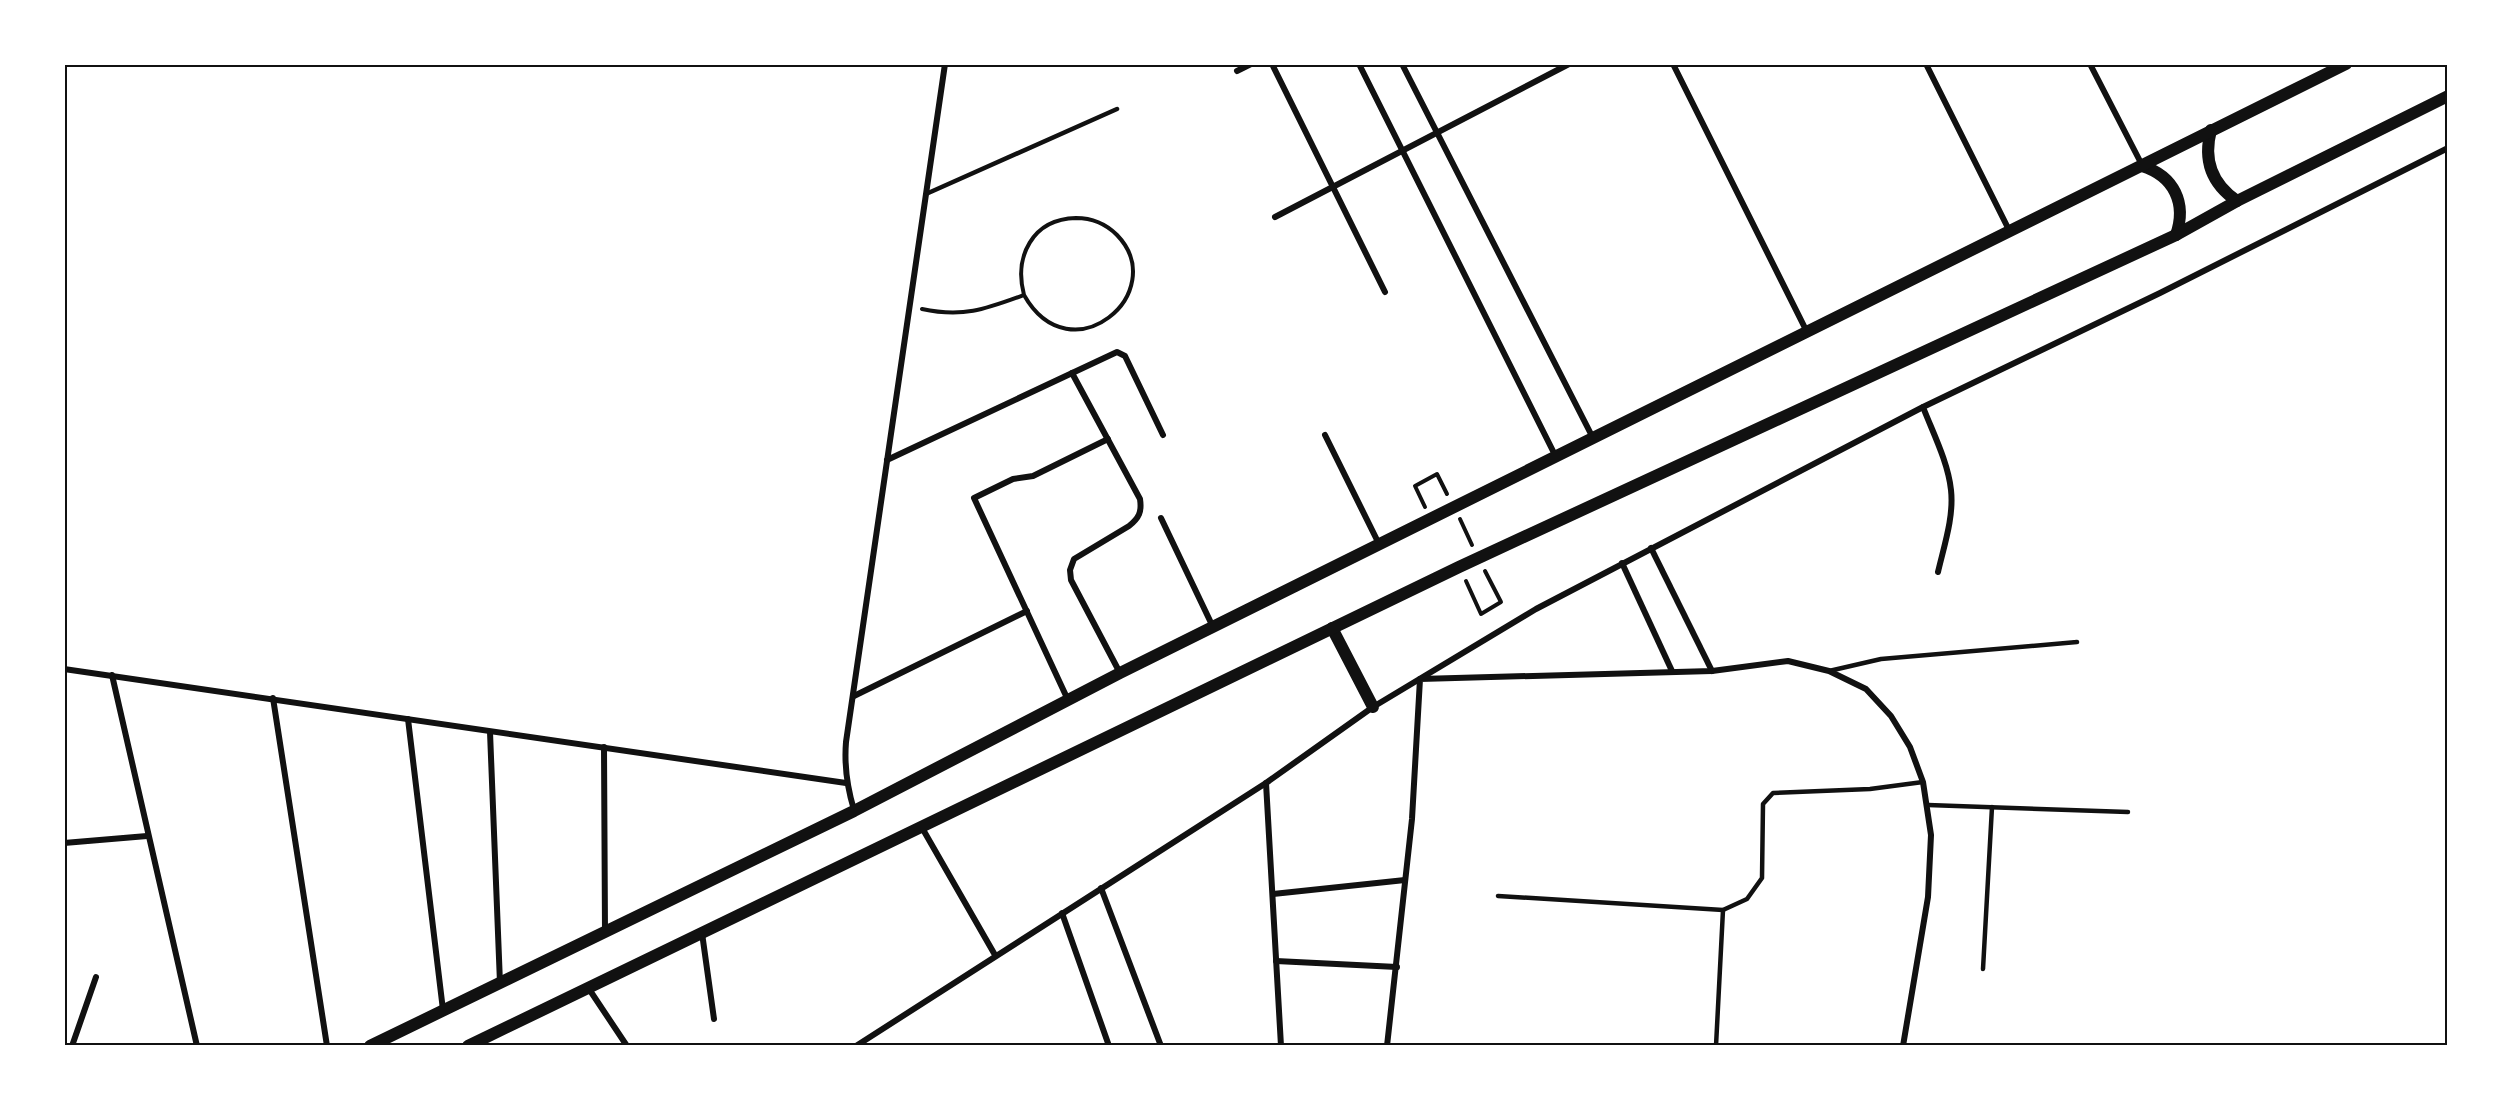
<svg xmlns="http://www.w3.org/2000/svg" width="2512" height="1110" viewBox="0 0 2512 1110" font-family="Cabin,sans-serif">
  <rect width="100%" height="100%" fill="#fff"/>
  <g fill="none" stroke-linecap="round" stroke-linejoin="round">
    <g stroke="#111" stroke-width="4">
      <path d="M922,309C963,318 986,309 1024,295C1071,378 1172,292 1117,235C1106,224 1092,218 1076,218C1032,219 1014,257 1024,295"/>
      <polyline points="1425,507 1415,486 1437,474 1447,494"/>
      <polyline points="1460,519 1472,545"/>
      <polyline points="1466,581 1481,614 1501,602 1485,571"/>
    </g>
    <g stroke="#111" stroke-width="4.5">
      <polyline points="926,194 1117,109"/>
      <polyline points="1829,671 1881,659 2077,642"/>
      <polyline points="1928,805 2128,812"/>
      <polyline points="1498,896 1723,910 1747,899 1762,878 1763,804 1773,793 1870,789 1923,782"/>
      <polyline points="1983,969 1992,807"/>
      <polyline points="1716,1046 1723,910"/>
    </g>
    <g stroke="#111" stroke-width="6">
      <polyline points="1272,64 1385,292"/>
      <polyline points="1359,64 1556,457"/>
      <polyline points="1402,64 1593,438"/>
      <polyline points="1673,64 1807,332"/>
      <polyline points="1926,64 2010,232"/>
      <polyline points="2090,64 2142,165"/>
      <polyline points="1237,71 1251,64"/>
      <polyline points="1275,217 1569,64"/>
      <path d="M1072,373L1140,499C1142,512 1139,518 1129,526L1074,559L1070,570L1071,580L1120,673"/>
      <path d="M1923,407C1933,433 1948,462 1951,490C1954,517 1944,546 1938,572"/>
      <polyline points="1325,435 1379,544"/>
      <polyline points="887,460 1117,352 1125,356 1163,435"/>
      <polyline points="1161,518 1213,627"/>
      <polyline points="1651,548 1712,671"/>
      <polyline points="1622,563 1672,671"/>
      <polyline points="64,669 846,783"/>
      <polyline points="112,675 197,1046"/>
      <polyline points="854,696 1027,611"/>
      <polyline points="273,698 327,1046"/>
      <polyline points="1068,700 974,498 1013,479 1033,476 1108,439"/>
      <polyline points="408,719 443,1010"/>
      <polyline points="490,732 500,983"/>
      <polyline points="604,747 605,932"/>
      <polyline points="1266,783 1281,1046"/>
      <path d="M854,810C847,787 844,767 846,742L945,64"/>
      <polyline points="921,826 995,955"/>
      <polyline points="64,843 147,836"/>
      <polyline points="1101,888 1161,1046"/>
      <polyline points="1273,894 1405,880"/>
      <polyline points="1062,913 1109,1046"/>
      <polyline points="702,933 714,1019"/>
      <polyline points="1276,961 1397,967"/>
      <polyline points="589,989 627,1046"/>
      <polyline points="72,1046 96,977"/>
      <polyline points="856,1046 1266,783 1373,707 1536,609 1923,407 2160,293 2448,148"/>
      <polyline points="1387,1046 1412,819 1420,679 1712,671 1788,661 1829,671 1866,689 1891,716 1910,747 1923,782 1931,835 1928,897 1903,1046"/>
    </g>
    <g stroke="#111" stroke-width="12">
      <path d="M2211,130C2203,160 2212,184 2237,201"/>
      <path d="M2142,166C2174,176 2187,203 2176,235"/>
      <polyline points="1332,628 1373,707"/>
      <polyline points="370,1046 854,811 1120,673 2346,64"/>
      <polyline points="468,1046 1459,567 2176,235 2237,201 2448,96"/>
    </g>
  </g>
  <rect width="2512" height="1110" fill="none" stroke="#ffffff" stroke-width="132"/>
  <rect x="66" y="66" width="2380" height="978" fill="none" stroke="#111" stroke-width="2"/>
</svg>
